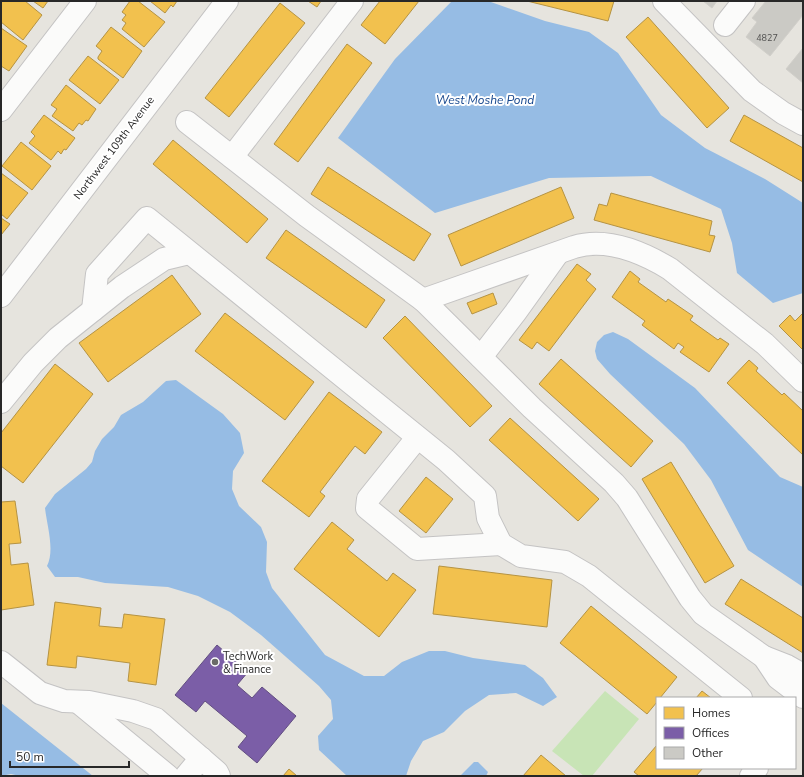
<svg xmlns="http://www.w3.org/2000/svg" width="804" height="777" viewBox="0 0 804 777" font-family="'Nunito Sans',sans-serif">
  <rect width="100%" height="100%" fill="#e6e4de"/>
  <polygon fill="#c8e4b6" points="605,691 639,719 592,776 584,776 552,751"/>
  <g fill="#96bce4">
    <polygon points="452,1 488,1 545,21 589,32 618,53 661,115 705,148 765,179 803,203 803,293 773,303 737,273 732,243 721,209 651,176 549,178 435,213 338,138 395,59"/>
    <polygon points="613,332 628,339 695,388 780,477 803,487 803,587 748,550 711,480 684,444 610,374 597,359 595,351 597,342 604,335"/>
    <path d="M176,380L223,414L240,433L244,453L233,471L232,489L239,506L261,527L267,542L266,572L272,588L325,655L364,676H384L402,662L429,651H445L473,658L525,665L543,678L557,697L543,706L516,693L489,695L465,711L444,732L423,741L411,761L406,776H347L319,750L318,736L333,719L331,700L319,686L261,635L230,612L198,596L168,587L105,583L78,577H55L47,566C55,550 47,526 45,508L55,494L86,469L92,462L95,451L102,439L114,427L121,415L143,402L166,381Z"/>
    <polygon points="1,703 93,776 20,776 11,774 1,776"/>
    <polygon points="474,762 478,762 488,772 486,776 454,776 461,775"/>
  </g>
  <g fill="#f2c14e" stroke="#b59343">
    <polygon points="1,1 25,1 42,15 23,40 1,22"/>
    <polygon points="33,1 48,1 43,8"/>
    <polygon points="130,1 138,1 165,22 144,47 122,29 126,23 122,20 126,15 122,12"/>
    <polygon points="150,1 177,1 173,7 171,5 165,13"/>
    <polygon points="308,1 321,1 317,7"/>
    <polygon points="380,1 419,1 385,44 361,25"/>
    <polygon points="527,1 614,1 608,21"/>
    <polygon points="280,3 305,23 229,117 205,98"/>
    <polygon points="648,17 729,108 707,128 626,37"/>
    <polygon points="111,27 142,51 123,78 98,59 98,57 102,51 96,46"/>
    <polygon points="1,28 27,46 9,71 1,66"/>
    <polygon points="347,44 372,63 298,162 274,144"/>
    <polygon points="88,56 119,80 100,104 69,80"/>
    <polygon points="66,85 96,109 88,121 86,120 82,125 79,123 73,131 52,116 57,109 51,105"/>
    <polygon points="44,115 75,138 66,150 64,149 61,154 58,151 51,160 29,143 35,136 31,132"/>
    <polygon points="744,115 803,148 803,182 730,141"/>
    <polygon points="173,140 268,219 247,243 153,164"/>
    <polygon points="21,142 51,166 32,190 2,166"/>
    <polygon points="328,167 431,234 414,261 311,194"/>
    <polygon points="1,173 28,193 7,219 1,214"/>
    <polygon points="561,187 574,218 461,266 448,235"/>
    <polygon points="611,193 712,221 709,235 715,236 710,252 594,220 599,204 607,206"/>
    <polygon points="1,218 10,224 1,235"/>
    <polygon points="286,230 385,300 366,328 266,258"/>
    <polygon points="577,264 591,274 586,280 596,289 549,351 537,342 532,349 519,340"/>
    <polygon points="630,271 640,279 638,282 666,302 668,299 693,316 690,320 718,340 720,338 729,344 709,372 680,352 684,347 678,343 674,349 642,325 645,321 612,297"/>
    <polygon points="172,275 201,314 108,382 79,343"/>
    <polygon points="493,293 497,304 472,314 467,303"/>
    <polygon points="225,313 314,382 285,420 195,351"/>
    <polygon points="803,313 803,350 779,326 790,315 795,321"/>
    <polygon points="405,316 492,406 470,427 383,338"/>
    <polygon points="561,359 653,441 631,467 539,384"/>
    <polygon points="749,360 758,368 756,371 782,395 784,393 803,411 803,455 727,383"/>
    <polygon points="55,364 93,394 23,483 1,466 1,433"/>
    <polygon points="329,392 382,432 365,454 355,446 320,492 325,496 309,517 262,481"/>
    <polygon points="510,418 599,499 578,521 489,440"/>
    <polygon points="671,462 734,566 705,583 642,479"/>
    <polygon points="426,477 453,499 426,533 399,511"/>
    <polygon points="15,501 21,543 9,544 11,565 28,563 34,605 1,610 1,502"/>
    <polygon points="332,522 354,540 347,549 387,581 393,573 416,590 379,637 294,569"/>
    <polygon points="439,566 552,580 547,627 433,614"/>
    <polygon points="741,579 803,618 803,653 725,604"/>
    <polygon points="55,602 101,608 99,626 122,628 124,614 165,619 156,685 128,681 130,663 77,656 76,668 47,665"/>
    <polygon points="591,606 677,677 660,698 657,698 657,702 647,714 560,643"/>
    <polygon points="702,691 711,698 696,698"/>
    <polygon points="657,745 657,768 703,768 696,776 639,776 634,772"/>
    <polygon points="541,755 566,776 523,776"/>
    <polygon points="289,769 297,776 283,776"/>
  </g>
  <polygon fill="#7b5ea7" stroke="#624e81" points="217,645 248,672 237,685 252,698 262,687 296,716 257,763 238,747 247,736 205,701 196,712 175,695"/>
  <g fill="#cbcac5" stroke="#d1cfca">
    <polygon points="703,1 717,1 712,8"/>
    <polygon points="766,1 803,1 803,15 770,56 746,37 757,22 752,18"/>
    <polygon points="803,48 803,83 786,69"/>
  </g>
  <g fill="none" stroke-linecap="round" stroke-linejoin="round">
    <defs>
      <g id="minor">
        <polyline points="664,1 752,91 783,113 803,124"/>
        <polyline points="725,25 744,1"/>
        <polyline points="1,110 85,1"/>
        <polyline points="187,122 307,216 423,300 532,408 614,483 627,498 690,598 703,614 764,657 787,666 803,675"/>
        <polyline points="232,157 352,1"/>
        <polyline points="1,296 227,1"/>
        <path d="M423,300L574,247C607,237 642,252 670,269L765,344L803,381"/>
        <polyline points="93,310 97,274 147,218 446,460 485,496 488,518 501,544 521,556 565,562 589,576 741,698"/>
        <polyline points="481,357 515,313 558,253"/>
        <polyline points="1,402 33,363 58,338 122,287 164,259 189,253"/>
        <polyline points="417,438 368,499 367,508 417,549 501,544"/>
        <polyline points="764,657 778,678 803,697"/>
        <polyline points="1,662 40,693 64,701 89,702 133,711 156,719 217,772 219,776"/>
        <polyline points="78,702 168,776"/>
        <polyline points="186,776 201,758"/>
        <polyline points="751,776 757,768"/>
      </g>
    </defs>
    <use href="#minor" stroke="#c4c3c3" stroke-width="24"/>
    <use href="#minor" stroke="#fbfbfa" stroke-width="22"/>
  </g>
  <circle fill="#6a6a68" stroke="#fff" stroke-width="1.5" cx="215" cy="662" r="4"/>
  <g text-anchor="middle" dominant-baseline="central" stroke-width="4" stroke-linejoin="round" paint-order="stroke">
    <g font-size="9" fill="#525251">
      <text x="767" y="38">4827</text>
    </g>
    <g font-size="11" fill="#282828" stroke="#fff">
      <text transform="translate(114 148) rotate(-53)">Northwest 109th Avenue</text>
    </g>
    <g font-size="11" fill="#282828" stroke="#fff" text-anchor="start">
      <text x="223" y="656">TechWork<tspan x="223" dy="13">&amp; Finance</tspan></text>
    </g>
    <g font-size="12" font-style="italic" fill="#16478e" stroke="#fff">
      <text x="485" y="100">West Moshe Pond</text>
    </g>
  </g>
  <rect width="804" height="777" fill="none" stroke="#282828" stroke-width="4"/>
  <rect x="656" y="697" width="140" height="72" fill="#ffffff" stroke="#a9a9a9"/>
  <rect x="664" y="707" width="20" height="12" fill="#f2c14e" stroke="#a9a9a9"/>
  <text x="692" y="717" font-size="12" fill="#282828">Homes</text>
  <rect x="664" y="727" width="20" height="12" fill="#7b5ea7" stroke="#a9a9a9"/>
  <text x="692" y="737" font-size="12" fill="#282828">Offices</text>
  <rect x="664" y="747" width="20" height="12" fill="#cbcac5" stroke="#a9a9a9"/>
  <text x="692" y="757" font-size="12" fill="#282828">Other</text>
  <path d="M10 761v6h119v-6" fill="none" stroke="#282828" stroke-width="2"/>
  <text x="16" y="761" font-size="12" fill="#282828" stroke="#ffffff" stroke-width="3" paint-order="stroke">50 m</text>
</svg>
